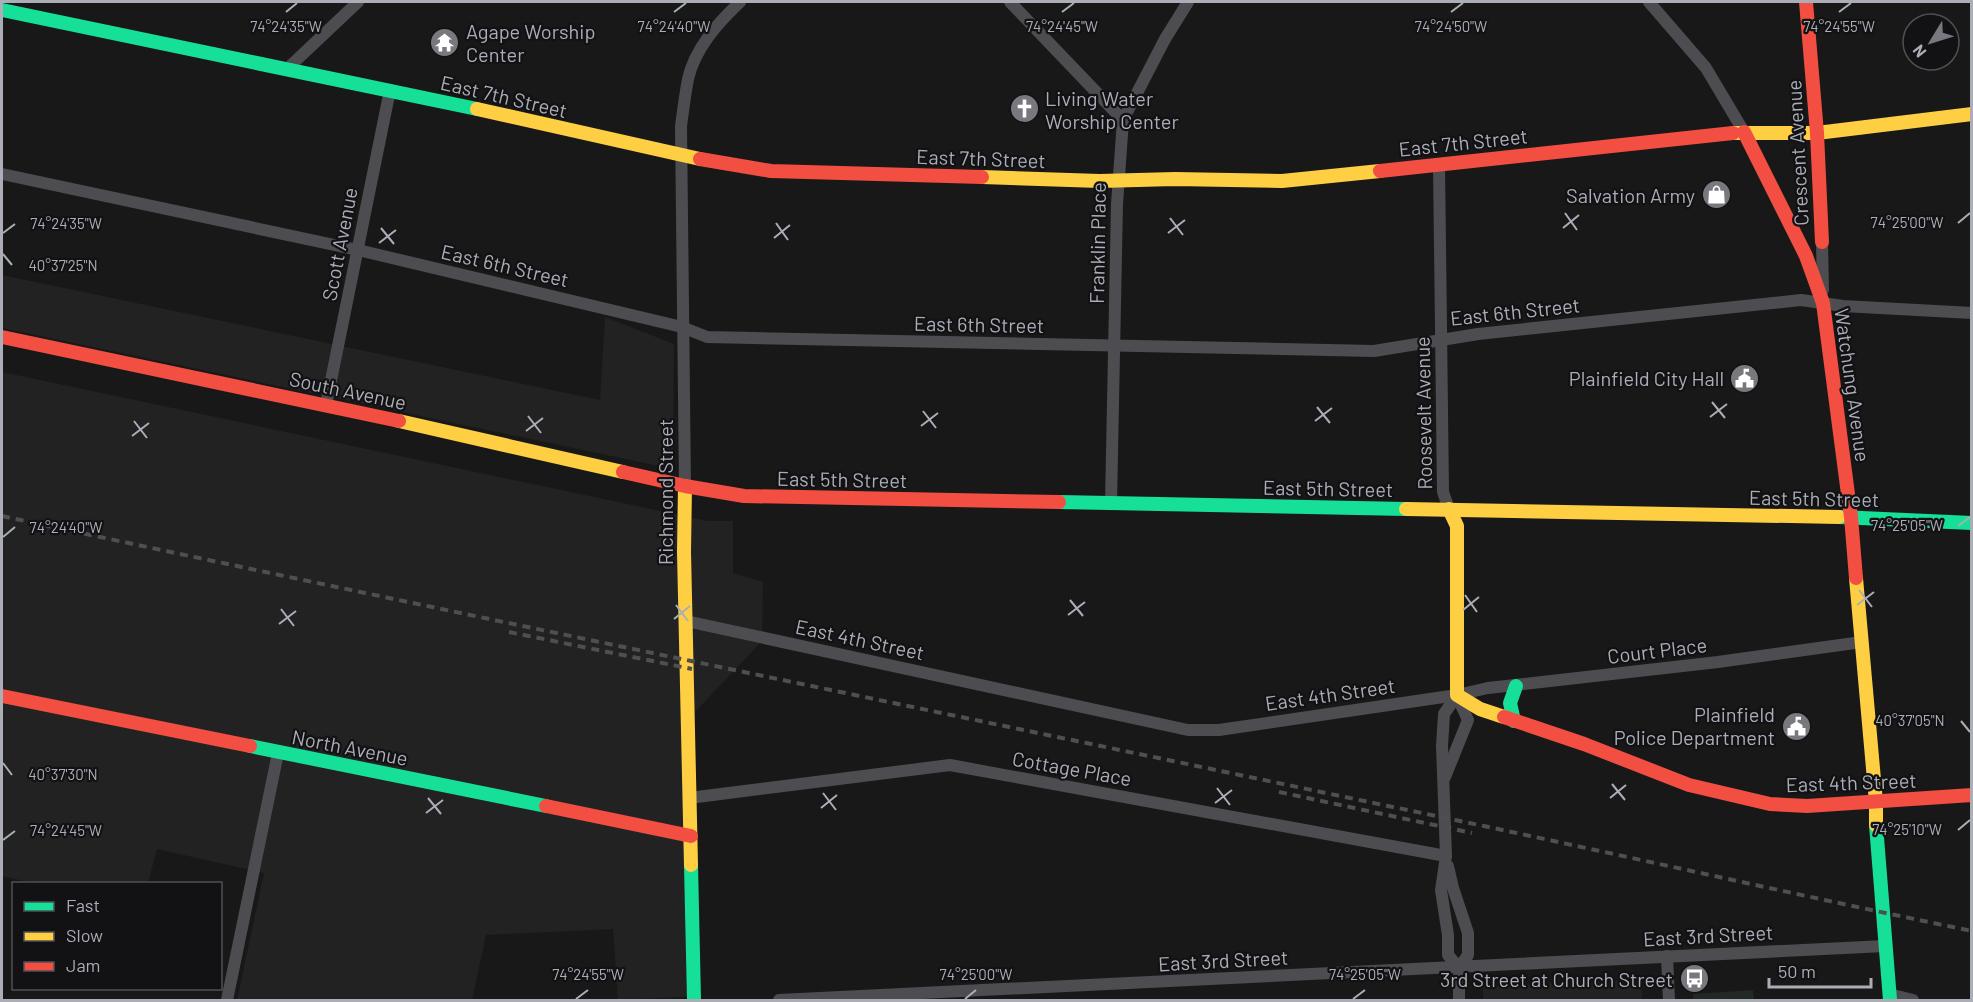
<svg xmlns="http://www.w3.org/2000/svg" width="1973" height="1002" viewBox="0 0 1973 1002" font-family="Barlow,sans-serif">
  <rect width="100%" height="100%" fill="#181818"/>
  <g fill="#222223">
    <polygon points="2,275 600,400 605,317 674,344 673,469 2,328"/>
    <polygon points="2,372 708,521 733,521 733,573 763,582 762,641 693,714 698,996 618,1000 613,929 486,935 472,1000 237,1000 264,873 157,849 148,883 37,884 2,876"/>
    <polygon points="1641,980 1642,1000 1483,1000 1483,986"/>
  </g>
  <polygon fill="#222823" points="1753,990 1754,1000 1693,1000 1693,994"/>
  <g fill="none" stroke-linecap="round" stroke-linejoin="round">
    <g stroke="#4d4d51" stroke-width="12">
      <polyline points="1010,2 1123,120"/>
      <polyline points="1649,2 1706,68 1744,132"/>
      <polyline points="287,69 358,2"/>
      <polyline points="1439,164 1443,492 1449,509"/>
      <polyline points="2,174 358,250 682,327 707,337 1374,351 1478,334 1801,300 1843,306 1972,313"/>
      <polyline points="1822,242 1823,290"/>
      <polyline points="326,405 390,90"/>
      <path d="M685,486L681,126C683,111 685,95 688,79C695,48 718,23 740,2"/>
      <polyline points="1111,503 1117,204 1123,120 1165,39 1188,2"/>
      <polyline points="686,621 1188,730 1219,730 1457,695 1488,688 1718,662 1862,642"/>
      <polyline points="1457,695 1444,714 1442,746 1446,856 1441,890 1448,935 1448,955 1459,968"/>
      <polyline points="1445,777 1468,720 1457,696"/>
      <polyline points="689,798 950,765 1446,856"/>
      <polyline points="1448,866 1453,888 1468,933 1468,955 1459,968 1459,1000"/>
      <polyline points="1667,956 1669,1000"/>
      <polyline points="1889,994 1913,1000"/>
      <polyline points="227,1000 278,753"/>
      <polyline points="779,1000 1885,946"/>
    </g>
    <g stroke="#16e098" stroke-width="14">
      <polyline points="2,10 477,109"/>
      <polyline points="1059,502 1406,509"/>
      <polyline points="1839,517 1972,523"/>
      <polyline points="1514,721 1510,703 1516,686"/>
      <polyline points="250,746 546,806"/>
      <polyline points="1876,825 1890,1000"/>
      <polyline points="691,865 694,1000"/>
    </g>
    <g stroke="#ffcf43" stroke-width="14">
      <polyline points="477,109 700,159"/>
      <polyline points="1733,133 1817,133 1972,114"/>
      <polyline points="982,177 1100,181 1175,179 1282,181 1380,171"/>
      <polyline points="399,421 623,472"/>
      <polyline points="685,486 684,552 691,865"/>
      <polyline points="1406,509 1839,517"/>
      <polyline points="1449,509 1457,526 1457,695 1480,709 1504,717"/>
      <polyline points="1856,578 1876,802 1876,825"/>
    </g>
    <g stroke="#f24e42" stroke-width="14">
      <polyline points="1806,2 1817,133 1822,242"/>
      <polyline points="1744,132 1806,256 1823,303 1851,517 1856,578"/>
      <polyline points="700,159 771,171 982,177"/>
      <polyline points="1380,171 1733,133"/>
      <polyline points="2,337 399,421"/>
      <polyline points="623,472 685,486 744,496 1059,502"/>
      <polyline points="2,696 250,746"/>
      <polyline points="1504,717 1584,744 1689,785 1770,804 1807,806 1972,795"/>
      <polyline points="546,806 691,836"/>
    </g>
    <g stroke="#4e4f51" stroke-width="4" stroke-dasharray="8 6" stroke-linecap="butt">
      <path d="M2,516C463,615 926,709 1388,806C1583,846 1777,891 1972,931"/>
      <polyline points="509,632 692,669"/>
      <polyline points="1279,792 1472,833"/>
    </g>
  </g>
  <path fill="none" stroke="#abadb7" stroke-width="2" d="M286,12L297,3M674,12L686,3M1062,12L1074,3M1451,12L1463,3M1839,12L1851,3M1565,213L1577,230M1170,218L1183,235M776,223L788,240M1958,223L1970,213M381,228L394,244M1563,228L1579,215M3,233L15,224M1168,233L1185,220M774,238L790,225M379,243L396,230M3,254L12,265M1712,402L1725,418M1317,407L1330,423M923,411L936,428M528,416L541,433M1710,417L1727,404M134,421L147,438M1315,421L1332,408M921,426L938,413M526,431L543,418M132,436L149,423M1958,526L1970,517M3,537L15,527M1859,590L1872,607M1465,595L1477,612M1070,600L1083,616M676,605L688,621M1857,605L1874,592M281,609L294,626M1463,610L1479,597M1068,615L1085,602M674,619L690,606M279,624L296,611M1961,721L1970,732M3,763L12,775M1612,784L1625,800M1217,788L1230,805M823,793L836,810M428,798L441,814M1610,798L1626,785M1215,803L1232,790M821,808L837,795M426,813L443,800M1958,830L1970,820M3,840L15,831M576,999L588,990M965,999L976,990M1353,999L1365,990"/>
  <defs>
    <symbol id="temple-disc" viewBox="-11 -11 22 22"><circle r="9.5" fill="#78797f" stroke="#121214"/><path d="M0-6L5-2H3V0L6.5 2.5H4V6H1.5V3h-3V6H-4V2.5H-6.5L-3 0V-2H-5Z" fill="#fff"/></symbol>
    <symbol id="church-disc" viewBox="-11 -11 22 22"><circle r="9.5" fill="#78797f" stroke="#121214"/><path d="M-1.2-6h2.4v3.5h3.3v2.4h-3.3V6h-2.4V-.1h-3.3v-2.4h3.3Z" fill="#fff"/></symbol>
    <symbol id="shop-disc" viewBox="-11 -11 22 22"><circle r="9.5" fill="#78797f" stroke="#121214"/><path d="M-5-2.5h2.3a2.7 3.5 0 0 1 5.4 0H5L5.5 6h-11ZM-1.5-2.5h3a1.5 2.3 0 0 0-3 0Z" fill="#fff"/></symbol>
    <symbol id="civic-disc" viewBox="-11 -11 22 22"><circle r="9.5" fill="#78797f" stroke="#121214"/><path d="M-.6-6.5H3V-4.5H.6V-3L4-1V1h2V6H-6V1h2V-1L-.6-3ZM-1.2 2.5V6h2.4V2.5Z" fill="#fff"/></symbol>
    <symbol id="bus-disc" viewBox="-11 -11 22 22"><circle r="9.5" fill="#78797f" stroke="#121214"/><path d="M-5-6H5V4H4V6H2V4H-2V6H-4V4H-5ZM-3.5-4V0h7V-4ZM-3.5 1.2v1.5H-2V1.2ZM2 1.2v1.5H3.5V1.2Z" fill="#fff"/></symbol>
  </defs>
  <g fill-rule="evenodd">
    <use href="#temple-disc" x="428" y="26" width="33" height="33"/>
    <use href="#church-disc" x="1008" y="92" width="33" height="33"/>
    <use href="#shop-disc" x="1700" y="178" width="33" height="33"/>
    <use href="#civic-disc" x="1728" y="362" width="33" height="33"/>
    <use href="#civic-disc" x="1780" y="710" width="33" height="33"/>
    <use href="#bus-disc" x="1678" y="962" width="33" height="33"/>
  </g>
  <g text-anchor="middle" dominant-baseline="central" stroke-width="4.5" stroke-linejoin="round" paint-order="stroke">
    <g font-size="20" fill="#abadb7" stroke="#121214" text-anchor="end">
      <text x="466" y="31" text-anchor="start">Agape Worship<tspan x="466" dy="23">Center</tspan></text>
      <text x="1045" y="98" text-anchor="start">Living Water<tspan x="1045" dy="23">Worship Center</tspan></text>
      <text x="1695" y="195">Salvation Army</text>
      <text x="1724" y="378">Plainfield City Hall</text>
      <text x="1775" y="714">Plainfield<tspan x="1775" dy="23">Police Department</tspan></text>
      <text x="1673" y="979">3rd Street at Church Street</text>
    </g>
    <g font-size="20" fill="#abadb7" stroke="#121214">
      <text transform="translate(504 96) rotate(13)">East 7th Street</text>
      <text transform="translate(1463 142) rotate(-6)">East 7th Street</text>
      <text transform="translate(1797 153) rotate(-93)">Crescent Avenue</text>
      <text transform="translate(981 158) rotate(2)">East 7th Street</text>
      <text transform="translate(1097 243) rotate(-89)">Franklin Place</text>
      <text transform="translate(339 244) rotate(-79)">Scott Avenue</text>
      <text transform="translate(505 265) rotate(13)">East 6th Street</text>
      <text transform="translate(1515 311) rotate(-6)">East 6th Street</text>
      <text transform="translate(979 324) rotate(1)">East 6th Street</text>
      <text transform="translate(1853 385) rotate(82)">Watchung Avenue</text>
      <text transform="translate(348 390) rotate(12)">South Avenue</text>
      <text transform="translate(1423 413) rotate(-91)">Roosevelt Avenue</text>
      <text transform="translate(842 479) rotate(1)">East 5th Street</text>
      <text transform="translate(1328 488) rotate(1)">East 5th Street</text>
      <text transform="translate(665 492) rotate(-90)">Richmond Street</text>
      <text transform="translate(1814 498) rotate(1)">East 5th Street</text>
      <text transform="translate(860 639) rotate(12)">East 4th Street</text>
      <text transform="translate(1657 650) rotate(-7)">Court Place</text>
      <text transform="translate(1330 694) rotate(-8)">East 4th Street</text>
      <text transform="translate(350 747) rotate(11)">North Avenue</text>
      <text transform="translate(1072 768) rotate(10)">Cottage Place</text>
      <text transform="translate(1851 782) rotate(-2)">East 4th Street</text>
      <text transform="translate(1708 935) rotate(-3)">East 3rd Street</text>
      <text transform="translate(1223 960) rotate(-3)">East 3rd Street</text>
    </g>
  </g>
  <g font-size="15" text-anchor="middle" fill="#abadb7" stroke="#121214" stroke-width="4.5" stroke-linejoin="round" paint-order="stroke">
    <text x="286" y="32">74°24'35"W</text>
    <text x="674" y="32">74°24'40"W</text>
    <text x="1062" y="32">74°24'45"W</text>
    <text x="1451" y="32">74°24'50"W</text>
    <text x="1839" y="32">74°24'55"W</text>
    <text x="1907" y="228">74°25'00"W</text>
    <text x="66" y="229">74°24'35"W</text>
    <text x="63" y="271">40°37'25"N</text>
    <text x="1907" y="531">74°25'05"W</text>
    <text x="66" y="533">74°24'40"W</text>
    <text x="1910" y="726">40°37'05"N</text>
    <text x="63" y="780">40°37'30"N</text>
    <text x="1907" y="835">74°25'10"W</text>
    <text x="66" y="836">74°24'45"W</text>
    <text x="588" y="980">74°24'55"W</text>
    <text x="976" y="980">74°25'00"W</text>
    <text x="1365" y="980">74°25'05"W</text>
  </g>
  <rect width="1973" height="1002" fill="none" stroke="#abadb7" stroke-width="6"/>
  <rect x="12" y="882" width="210" height="108" fill="#121214" stroke="#4f5055" stroke-width="1.5"/>
  <rect x="24" y="902" width="30" height="9" fill="#16e098" stroke="#4f5055" stroke-width="1.5"/>
  <text x="66" y="912" font-size="18" fill="#abadb7">Fast</text>
  <rect x="24" y="932" width="30" height="9" fill="#ffcf43" stroke="#4f5055" stroke-width="1.5"/>
  <text x="66" y="942" font-size="18" fill="#abadb7">Slow</text>
  <rect x="24" y="962" width="30" height="9" fill="#f24e42" stroke="#4f5055" stroke-width="1.5"/>
  <text x="66" y="972" font-size="18" fill="#abadb7">Jam</text>
  <g transform="translate(1931 42) rotate(232)"><circle r="28" fill="#121214" stroke="#4f5055" stroke-width="1.5"/>
  <path d="M0-4.5L10 22L0 15L-10 22Z" fill="#78797f"/>
  <text y="-9" font-size="16" font-weight="bold" text-anchor="middle" fill="#abadb7">N</text>
  </g>
  <path d="M1769 978v9h102v-9" fill="none" stroke="#abadb7" stroke-width="3"/>
  <text x="1778" y="978" font-size="18" fill="#abadb7" stroke="#121214" stroke-width="4.5" paint-order="stroke">50 m</text>
</svg>
